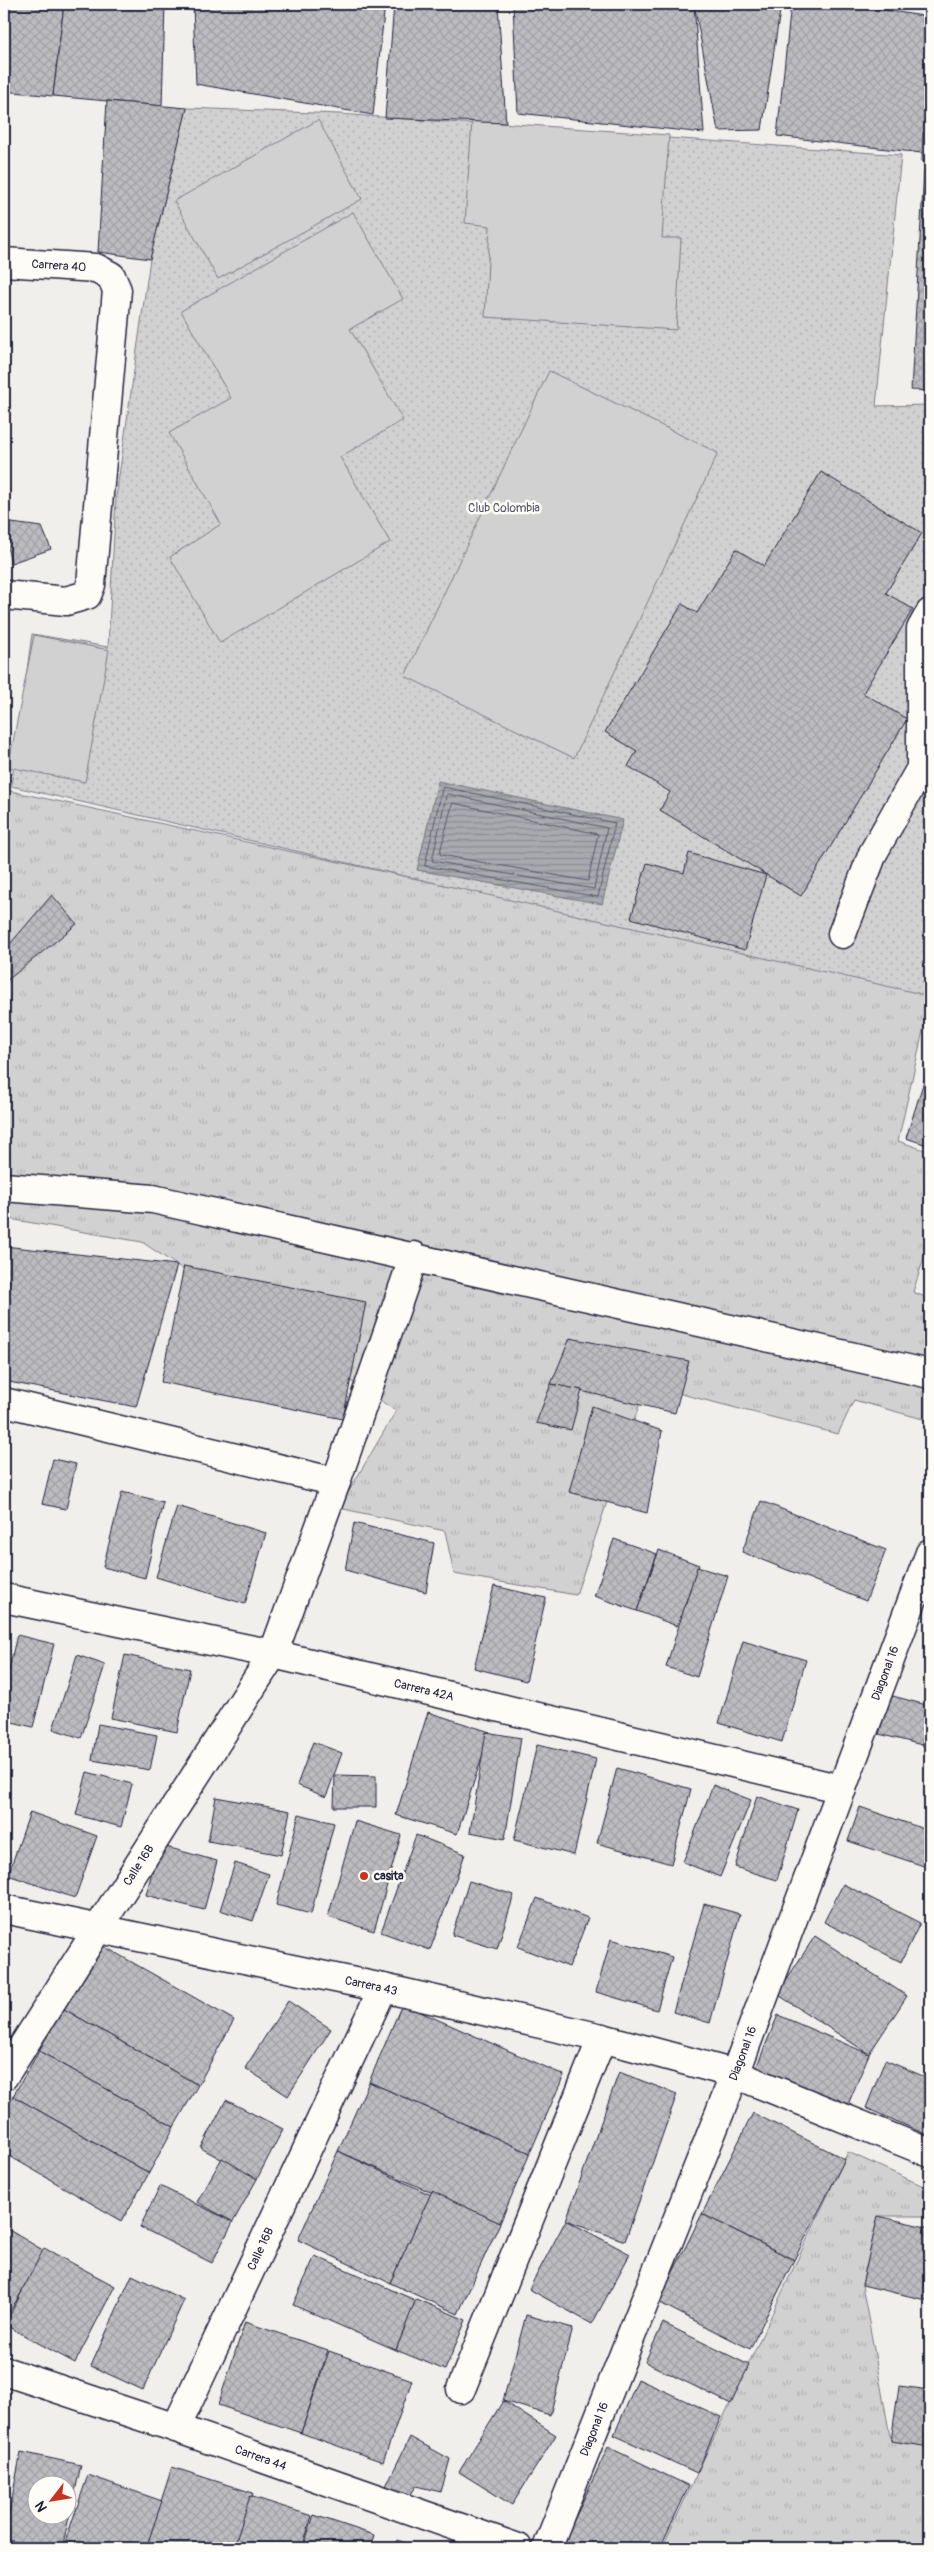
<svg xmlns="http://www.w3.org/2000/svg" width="934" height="2552" viewBox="0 0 934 2552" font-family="Pangolin,sans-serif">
  <defs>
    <pattern id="grass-tufts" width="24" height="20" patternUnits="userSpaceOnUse" patternTransform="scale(1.25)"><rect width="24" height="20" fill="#d2d1d1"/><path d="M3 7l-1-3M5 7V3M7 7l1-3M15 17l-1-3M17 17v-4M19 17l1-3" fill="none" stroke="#b4b3b4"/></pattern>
    <pattern id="park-dots" width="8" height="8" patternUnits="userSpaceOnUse" patternTransform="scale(1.25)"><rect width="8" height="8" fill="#d2d1d1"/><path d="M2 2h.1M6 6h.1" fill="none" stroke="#b4b3b4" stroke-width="1.8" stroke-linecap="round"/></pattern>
    <pattern id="water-rules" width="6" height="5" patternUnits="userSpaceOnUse" patternTransform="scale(1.25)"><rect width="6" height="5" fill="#a9a9b0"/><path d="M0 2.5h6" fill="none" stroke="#898990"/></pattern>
    <pattern id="building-cross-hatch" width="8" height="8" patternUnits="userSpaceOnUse" patternTransform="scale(1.25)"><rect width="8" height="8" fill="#bcbcc0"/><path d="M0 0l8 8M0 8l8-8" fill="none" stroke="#a1a1a6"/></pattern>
  </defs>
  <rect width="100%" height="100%" fill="#f0efec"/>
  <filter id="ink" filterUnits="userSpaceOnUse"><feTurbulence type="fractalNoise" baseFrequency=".02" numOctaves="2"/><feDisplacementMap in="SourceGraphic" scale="10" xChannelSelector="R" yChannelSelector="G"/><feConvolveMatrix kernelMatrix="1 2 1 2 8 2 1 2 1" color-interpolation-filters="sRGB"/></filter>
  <g filter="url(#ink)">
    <g fill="url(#grass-tufts)" stroke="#7a7a86">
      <polygon points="4,752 10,753 6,790 930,990 930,1000 898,1141 930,1152 930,1239 913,1292 930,1299 930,1421 854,1400 838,1434 646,1385 576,1595 454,1574 445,1531 339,1508 396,1411 142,1242 4,1218"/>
      <polygon points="848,2152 930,2189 930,2216 878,2216 862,2285 891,2441 930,2445 930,2548 662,2548"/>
    </g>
    <polygon fill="url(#park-dots)" stroke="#7a7a86" points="187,108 339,114 901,155 876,406 930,405 930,996 11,786 32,634 108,647 116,497 150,259"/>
    <g fill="#d2d1d1" stroke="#7a7a86">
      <polygon points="318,120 362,199 218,279 174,201"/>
      <polygon points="472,121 669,135 662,238 681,238 676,330 485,317 490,226 465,223"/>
      <polygon points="353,212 403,299 350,329 403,420 340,457 390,542 220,643 170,557 221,524 169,433 231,398 181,311"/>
      <polygon points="549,371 718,453 574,758 405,676"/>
      <polygon points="34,635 109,650 85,782 8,767"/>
    </g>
    <polygon fill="url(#water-rules)" stroke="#737381" points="438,781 623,820 602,904 417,870"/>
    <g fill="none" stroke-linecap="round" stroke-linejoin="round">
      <g stroke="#58586a" stroke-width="1">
        <polygon points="443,787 615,823 598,897 425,866"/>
        <polygon points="448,794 607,828 594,889 432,861 446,796"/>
        <polygon points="453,803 598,834 588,881 441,855 440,853"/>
      </g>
    </g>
    <g fill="url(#building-cross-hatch)" stroke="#22223b" fill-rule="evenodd">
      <polygon points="4,4 64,4 53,96 4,91"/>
      <polygon points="64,4 165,4 162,106 53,96"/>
      <polygon points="193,4 385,4 373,115 196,84"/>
      <polygon points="394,4 498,5 506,123 385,118"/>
      <polygon points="513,4 694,4 704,133 518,113"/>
      <polygon points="694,4 781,4 762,130 718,131"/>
      <polygon points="791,4 845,4 930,17 930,154 777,136"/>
      <polygon points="107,101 187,108 150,259 98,252"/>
      <polygon points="923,133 930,133 930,162 922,162"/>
      <polygon points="924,172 930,172 930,391 911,390"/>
      <polygon points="821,472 922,533 886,593 913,609 863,693 907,719 801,896 660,810 670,792 628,766 637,751 605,732 682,604 697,613 736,549 764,566"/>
      <polygon points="4,522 42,527 51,549 11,563 4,533"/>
      <polygon points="689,853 766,875 745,950 631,918 647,863 684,873"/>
      <polygon points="52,895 77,924 4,983 4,951"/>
      <polygon points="930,1062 930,1146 906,1138"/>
      <polygon points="4,1246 177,1265 136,1407 4,1381"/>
      <polygon points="184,1266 366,1302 343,1419 161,1382"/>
      <polygon points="570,1338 689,1361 675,1413 551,1384"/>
      <polygon points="551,1384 582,1390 571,1430 536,1423"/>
      <polygon points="592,1406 662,1431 647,1513 569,1492"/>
      <polygon points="53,1459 76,1464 66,1509 42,1504"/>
      <polygon points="122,1492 163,1502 145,1578 103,1567"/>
      <polygon points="761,1501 886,1550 866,1601 742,1552"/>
      <polygon points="177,1506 266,1533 245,1604 156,1577"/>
      <polygon points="354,1523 434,1543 426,1592 345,1570"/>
      <polygon points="614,1539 657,1554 637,1611 594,1596"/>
      <polygon points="659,1550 699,1565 677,1626 637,1611"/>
      <polygon points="697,1567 728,1576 697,1677 666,1667"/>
      <polygon points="494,1586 546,1598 526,1681 474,1668"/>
      <polygon points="17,1635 54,1644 33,1727 4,1720 4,1690"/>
      <polygon points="743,1641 806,1660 782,1742 719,1723"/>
      <polygon points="77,1655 105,1665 81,1738 53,1729"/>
      <polygon points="125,1655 190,1669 177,1732 111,1718"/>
      <polygon points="889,1695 930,1706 922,1745 879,1734"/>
      <polygon points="428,1712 490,1732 457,1834 396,1815"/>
      <polygon points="98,1724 157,1735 150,1770 92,1760"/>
      <polygon points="930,1729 930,1750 922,1745"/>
      <polygon points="486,1732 521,1738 505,1839 470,1832"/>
      <polygon points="313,1742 342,1753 326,1797 297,1785"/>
      <polygon points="537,1745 596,1759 574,1855 514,1840"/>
      <polygon points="617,1768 691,1789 671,1864 597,1843"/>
      <polygon points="87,1772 132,1784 121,1827 76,1815"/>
      <polygon points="335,1775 376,1776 376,1807 334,1807"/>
      <polygon points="713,1785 751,1800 720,1877 683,1862"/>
      <polygon points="757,1796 798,1810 777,1880 735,1867"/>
      <polygon points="216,1797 290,1811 281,1855 208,1841"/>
      <polygon points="860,1807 930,1831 930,1868 848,1841"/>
      <polygon points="30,1812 97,1836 75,1898 8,1875"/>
      <polygon points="299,1814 334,1823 311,1914 276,1905"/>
      <polygon points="355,1821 401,1835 374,1931 328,1917"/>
      <polygon points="416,1835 465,1854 430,1950 381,1932"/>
      <polygon points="159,1845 217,1861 204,1910 146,1895"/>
      <polygon points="235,1863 269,1874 253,1921 220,1910"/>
      <polygon points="469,1881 514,1895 497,1949 452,1935"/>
      <polygon points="843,1884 920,1923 901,1962 824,1922"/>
      <polygon points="537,1898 588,1918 569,1967 518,1947"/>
      <polygon points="704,1904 740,1914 710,2023 673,2012"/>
      <polygon points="815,1936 907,1996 869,2054 777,1994"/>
      <polygon points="611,1939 672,1957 657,2010 596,1992"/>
      <polygon points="98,1943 234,2020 198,2085 62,2008"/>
      <polygon points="288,2001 331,2029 288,2096 245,2068"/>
      <polygon points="402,2004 564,2075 530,2153 369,2082"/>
      <polygon points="62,2008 198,2085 174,2127 39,2051"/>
      <polygon points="778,2015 869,2054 847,2107 756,2068"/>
      <polygon points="39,2051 174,2127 149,2173 13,2096"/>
      <polygon points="885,2060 930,2079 930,2136 866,2108"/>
      <polygon points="619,2072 677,2094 625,2241 566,2220"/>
      <polygon points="369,2082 530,2153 500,2223 338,2151"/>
      <polygon points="13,2096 149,2173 122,2221 4,2153 4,2113"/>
      <polygon points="226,2100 283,2129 257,2179 201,2148"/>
      <polygon points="753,2113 845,2159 794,2260 702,2214"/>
      <polygon points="338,2151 431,2195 390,2283 298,2240"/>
      <polygon points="222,2158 257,2179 233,2222 197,2202"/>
      <polygon points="160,2186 233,2222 212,2263 140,2227"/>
      <polygon points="432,2191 500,2223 458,2314 390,2283"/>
      <polygon points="702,2214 794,2260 750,2349 658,2302"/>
      <polygon points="878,2216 930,2228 930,2301 862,2285"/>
      <polygon points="566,2220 630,2254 592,2324 529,2289"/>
      <polygon points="4,2227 46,2252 4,2321"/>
      <polygon points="44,2248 115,2286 75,2363 5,2325"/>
      <polygon points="315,2256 417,2301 396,2350 293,2305"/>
      <polygon points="132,2275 184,2300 143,2390 91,2366"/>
      <polygon points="416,2299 466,2320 445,2370 396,2350"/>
      <polygon points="526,2315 573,2328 550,2415 503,2401"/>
      <polygon points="245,2322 328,2350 301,2433 218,2405"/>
      <polygon points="663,2323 749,2365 731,2404 645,2362"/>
      <polygon points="329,2351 412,2380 383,2462 301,2433"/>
      <polygon points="638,2379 721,2417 697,2473 614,2435"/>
      <polygon points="899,2386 930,2390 930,2447 891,2441"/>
      <polygon points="503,2401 556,2435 512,2505 459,2472"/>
      <polygon points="410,2437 450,2459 441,2492 416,2486 410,2496 385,2488"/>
      <polygon points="608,2447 689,2486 660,2548 561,2548"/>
      <path d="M21,2452L81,2465L62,2548H43L4,2539ZM38,2484H68V2514H38Z"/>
      <polygon points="172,2467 253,2493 235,2548 146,2548"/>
      <polygon points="88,2475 162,2501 146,2548 63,2548"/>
      <polygon points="250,2496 312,2516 302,2548 234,2548"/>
      <polygon points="314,2515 374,2535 370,2548 303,2548"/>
      <polygon points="398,2540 417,2548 394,2548"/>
    </g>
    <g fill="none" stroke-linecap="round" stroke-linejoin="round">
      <defs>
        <g id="minor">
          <path id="s1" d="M4,262L96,268L111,276L117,290L91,585L87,595L66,601L4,595"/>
          <polyline points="842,934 873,853 921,768 921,629 930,613"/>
          <polyline points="4,1187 153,1199 930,1374"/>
          <polyline points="4,1402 336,1482"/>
          <path id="s2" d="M4,1598L273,1654L842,1789"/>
          <path id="s3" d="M4,1909L383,1988L602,2038L735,2074L930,2153"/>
          <path id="s4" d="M4,2076L273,1654L336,1482L414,1256"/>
          <path id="s5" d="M4,2371L176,2428L518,2548"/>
          <polyline points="461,2389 602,2038"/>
          <path id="s6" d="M176,2428L383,1988"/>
          <path id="s7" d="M547,2548L735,2074L930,1553"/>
        </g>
      </defs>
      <use href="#minor" stroke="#22223b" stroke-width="31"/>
      <use href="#minor" stroke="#fdfcf7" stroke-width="28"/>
    </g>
  </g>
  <circle fill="#c8321e" stroke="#fdfcf7" stroke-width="2" cx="364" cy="1876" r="5"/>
  <g text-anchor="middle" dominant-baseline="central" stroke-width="5" stroke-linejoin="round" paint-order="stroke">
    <g font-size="12" fill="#22223b" stroke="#fdfcf7">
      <text stroke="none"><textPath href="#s1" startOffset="55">Carrera 40</textPath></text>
      <text stroke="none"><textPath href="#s7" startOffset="938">Diagonal 16</textPath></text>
      <text stroke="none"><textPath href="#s2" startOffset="430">Carrera 42A</textPath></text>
      <text stroke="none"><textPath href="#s4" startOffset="250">Calle 16B</textPath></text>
      <text stroke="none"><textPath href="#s3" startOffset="375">Carrera 43</textPath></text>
      <text stroke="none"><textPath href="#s7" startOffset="532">Diagonal 16</textPath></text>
      <text stroke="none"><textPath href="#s6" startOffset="198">Calle 16B</textPath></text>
      <text stroke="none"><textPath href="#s7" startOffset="128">Diagonal 16</textPath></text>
      <text stroke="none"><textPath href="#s5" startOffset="271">Carrera 44</textPath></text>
    </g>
    <g font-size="12" fill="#575768" stroke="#fdfcf7">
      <text x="504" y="508">Club Colombia</text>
    </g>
    <g font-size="12" font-weight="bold" fill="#22223b" stroke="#fdfcf7" text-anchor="start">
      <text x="374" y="1876">casita</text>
    </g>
  </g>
  <rect width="934" height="2552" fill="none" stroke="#fdfcf7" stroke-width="20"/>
  <rect x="10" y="10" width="914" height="2532" fill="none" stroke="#22223b" stroke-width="2" filter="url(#ink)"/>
  <g transform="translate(52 2500) rotate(239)"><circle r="24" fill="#fdfcf7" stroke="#a5a5ac"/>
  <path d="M0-4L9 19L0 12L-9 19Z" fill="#c8321e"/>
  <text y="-8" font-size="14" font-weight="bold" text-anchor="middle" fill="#22223b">N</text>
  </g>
</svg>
